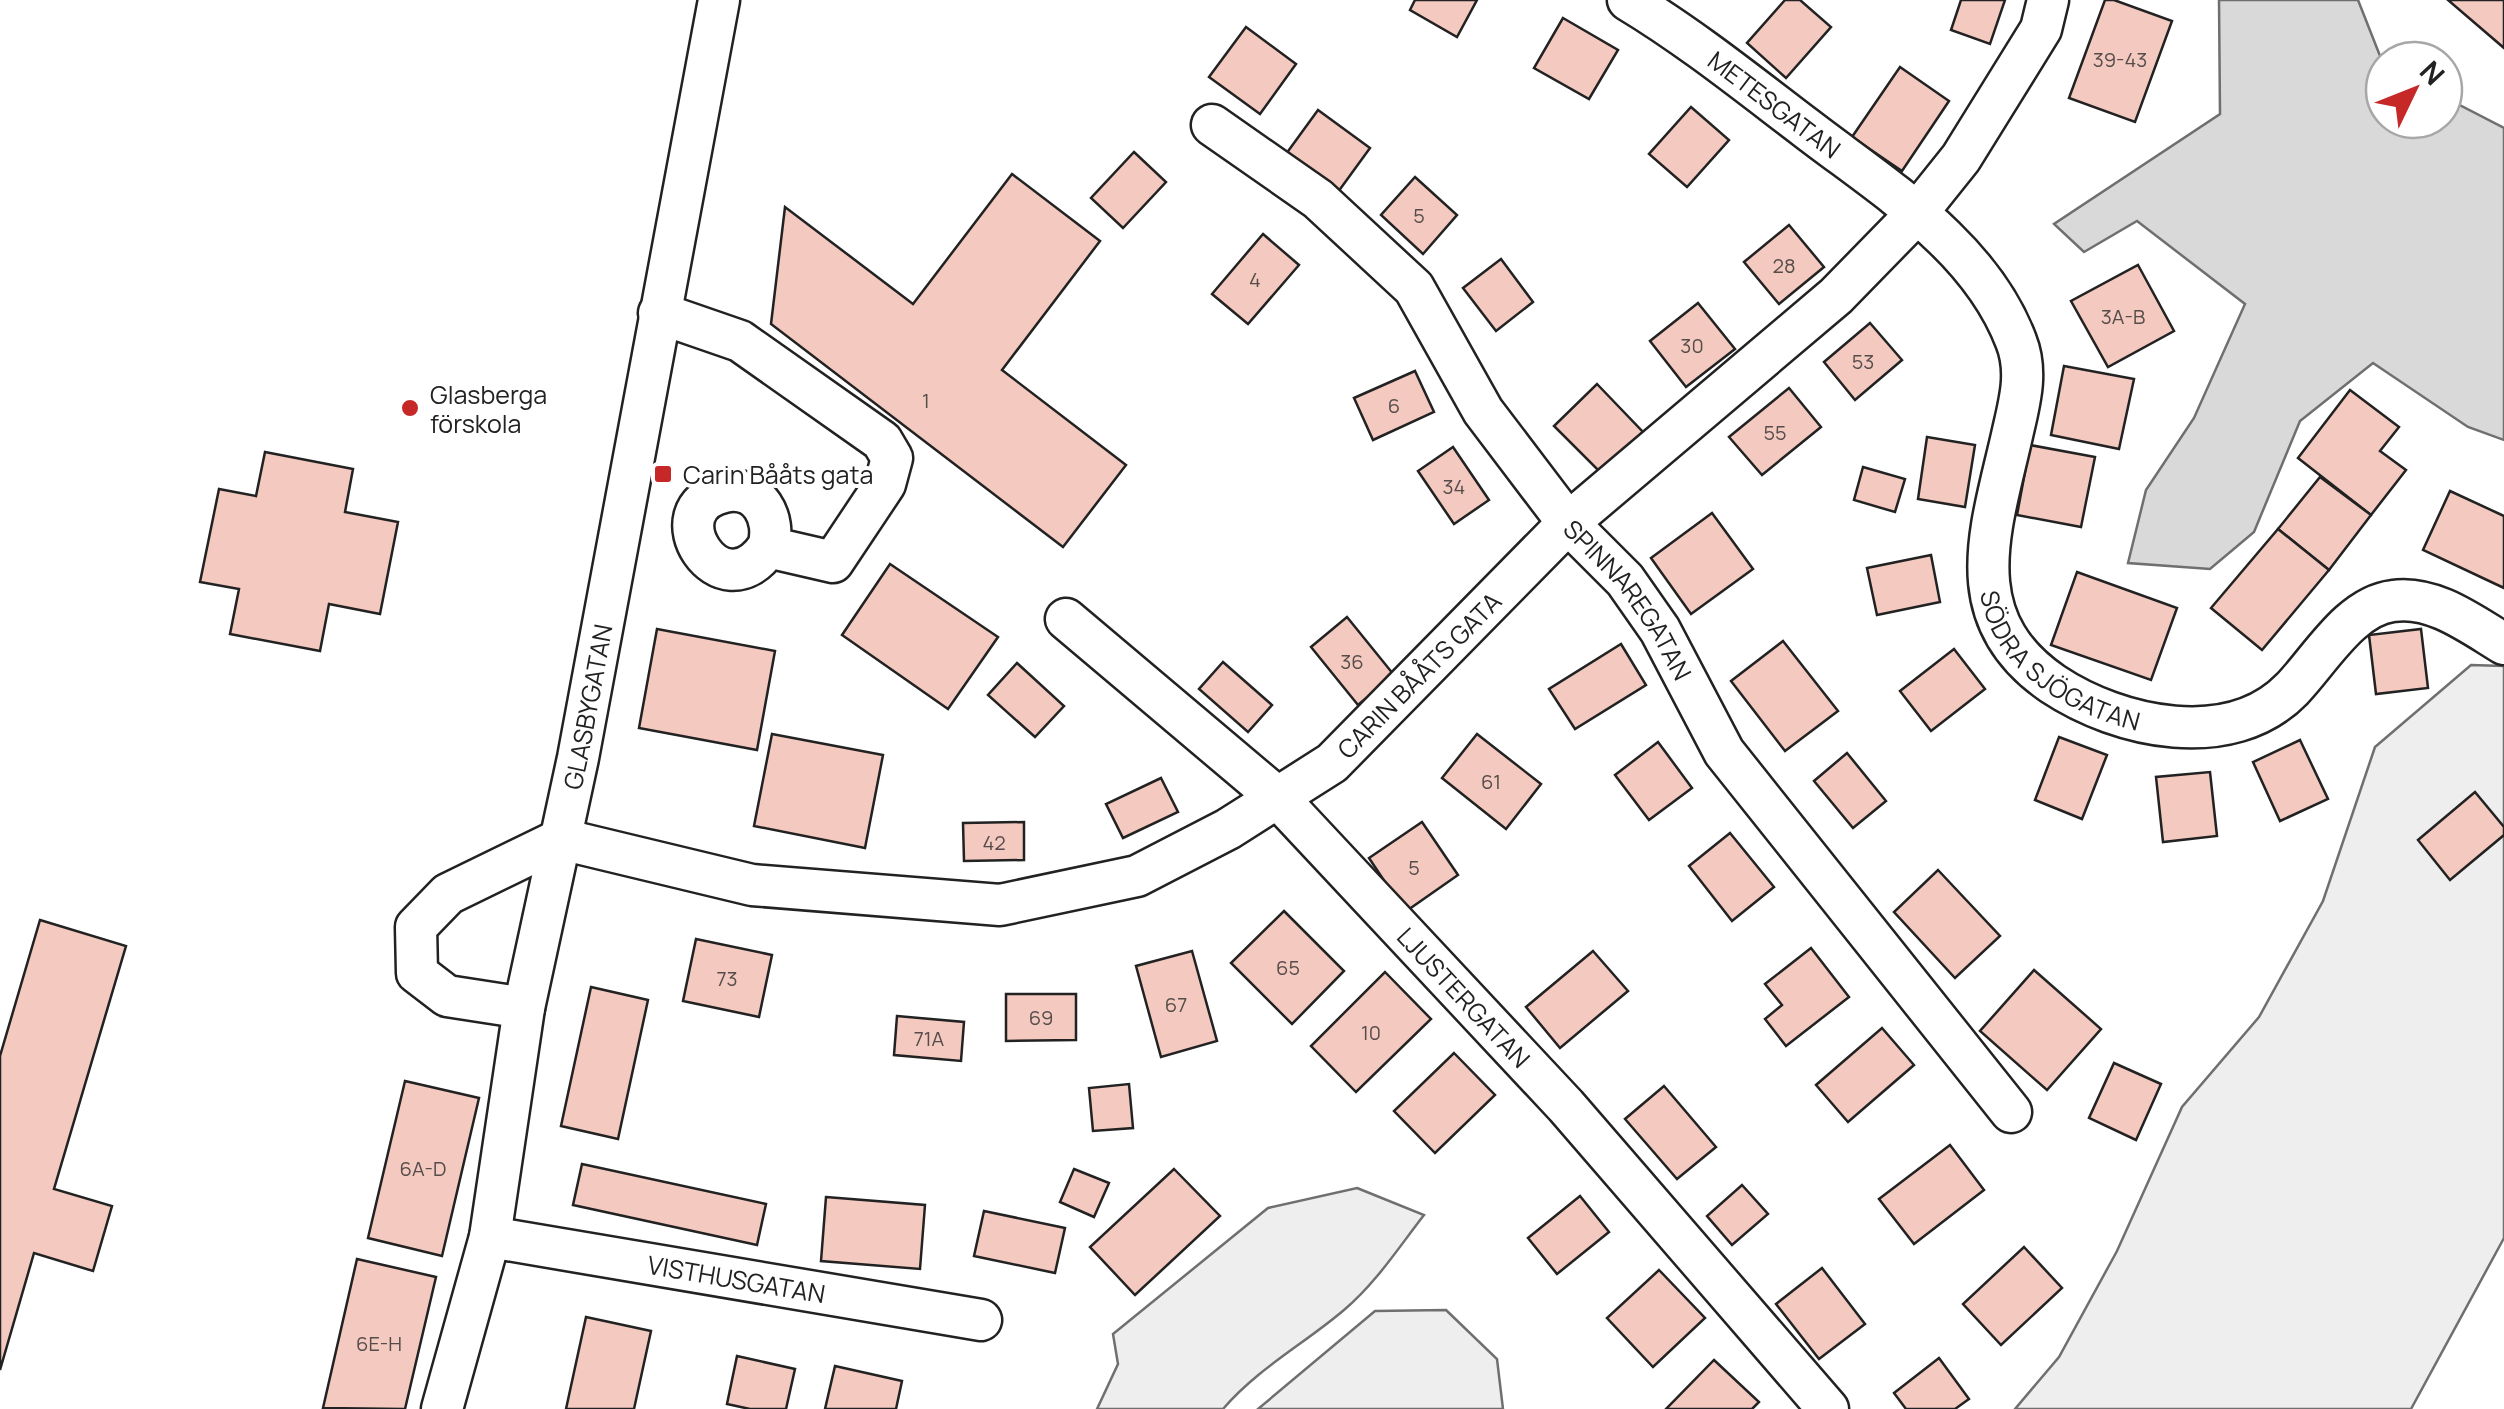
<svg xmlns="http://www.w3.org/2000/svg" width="2504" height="1409" viewBox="0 0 2504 1409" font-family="Manrope,sans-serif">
  <rect width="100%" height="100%" fill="#fff"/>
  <g fill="#eee" stroke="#6f6f6f" stroke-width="2.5">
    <polygon points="2471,665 2504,666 2504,1238 2411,1409 2015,1409 2059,1357 2117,1251 2182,1107 2259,1017 2323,901 2375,747"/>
    <path d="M1357,1188L1424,1215C1399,1247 1376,1283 1344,1310C1304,1344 1257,1369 1223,1409H1097L1118,1364L1113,1334L1268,1208Z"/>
    <polygon points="1446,1310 1497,1359 1503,1409 1258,1409 1375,1311"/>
  </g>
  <polygon fill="#d9d9d9" stroke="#6f6f6f" stroke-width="2.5" points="2219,0 2358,0 2384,66 2384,120 2444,120 2444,97 2504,128 2504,440 2468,427 2373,363 2300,421 2254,532 2210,569 2128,563 2146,490 2194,418 2245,304 2137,221 2084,252 2054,224 2220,114"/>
  <g fill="#f3c9c0" stroke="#222" stroke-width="2.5">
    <polygon points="1415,0 1477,0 1457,37 1410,10"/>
    <polygon points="1785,0 1800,0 1831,27 1786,78 1747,43"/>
    <polygon points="1961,0 2005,0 1990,44 1951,30"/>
    <polygon points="2105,0 2114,0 2172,21 2135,122 2069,98"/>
    <polygon points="2448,0 2504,0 2504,48"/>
    <polygon points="1563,18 1618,50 1589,99 1534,68"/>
    <polygon points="1246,27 1296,64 1260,114 1209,77"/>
    <polygon points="1900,67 1949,101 1902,171 1852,137"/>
    <polygon points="1691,107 1729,140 1687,187 1649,154"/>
    <polygon points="1318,110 1370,148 1338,192 1286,154"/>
    <polygon points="1134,152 1166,182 1123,228 1091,198"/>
    <polygon points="1012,174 1100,241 1002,370 1126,465 1063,547 771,324 785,207 913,304"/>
    <polygon points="1415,177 1457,215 1423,254 1381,215"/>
    <polygon points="1789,225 1824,267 1779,304 1744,262"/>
    <polygon points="1263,234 1299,265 1248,324 1212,294"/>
    <polygon points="1501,259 1533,302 1496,331 1463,288"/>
    <polygon points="2138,265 2174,331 2108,367 2071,301"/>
    <polygon points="1698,303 1735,349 1686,387 1650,341"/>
    <polygon points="1870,323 1902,360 1855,400 1824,362"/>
    <polygon points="2064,366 2134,379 2119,449 2051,435"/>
    <polygon points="1415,371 1434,412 1373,440 1354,398"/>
    <polygon points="1597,384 1643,432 1601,473 1554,426"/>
    <polygon points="1789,388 1821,427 1762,475 1729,437"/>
    <polygon points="2350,390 2399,427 2380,451 2406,470 2371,515 2298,458"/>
    <polygon points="1927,437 1975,445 1965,507 1918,499"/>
    <polygon points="2030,445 2095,457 2081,527 2017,515"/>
    <polygon points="1453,447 1489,500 1454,524 1418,471"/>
    <polygon points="265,452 353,469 345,512 398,522 380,614 329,604 320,651 230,634 239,589 200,582 219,489 256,496"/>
    <polygon points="1863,467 1905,479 1895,512 1854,500"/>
    <polygon points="2320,477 2371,515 2329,570 2278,529"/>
    <polygon points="2450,491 2504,516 2504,588 2423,550"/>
    <polygon points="1712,513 1753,569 1691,614 1651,558"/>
    <polygon points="2278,529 2329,570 2262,650 2211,608"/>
    <polygon points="1931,555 1940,602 1877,615 1867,568"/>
    <polygon points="890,564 998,637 948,709 842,635"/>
    <polygon points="2077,572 2177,608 2151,680 2051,645"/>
    <polygon points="1347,617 1394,675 1358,705 1311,647"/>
    <polygon points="657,629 775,651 757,750 639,728"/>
    <polygon points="2421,629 2428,688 2376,694 2369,635"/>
    <polygon points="1783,641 1838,711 1785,751 1731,681"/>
    <polygon points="1621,644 1646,685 1575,729 1549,689"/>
    <polygon points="1954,649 1985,689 1931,731 1900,691"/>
    <polygon points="1223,662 1272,705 1248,732 1199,689"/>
    <polygon points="1017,663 1064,706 1035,737 988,695"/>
    <polygon points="772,734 883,755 865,848 754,826"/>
    <polygon points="1477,734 1541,784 1506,829 1442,778"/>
    <polygon points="2059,737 2107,755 2082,819 2035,800"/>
    <polygon points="2300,740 2328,799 2280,821 2253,762"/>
    <polygon points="1658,742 1692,788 1649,820 1615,775"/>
    <polygon points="1847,753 1886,801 1853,828 1814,781"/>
    <polygon points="2210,772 2217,836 2163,842 2156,777"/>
    <polygon points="1161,778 1178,812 1123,838 1106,804"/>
    <polygon points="2475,792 2504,827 2504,835 2450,880 2418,840"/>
    <polygon points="1024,822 1024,860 964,861 963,823"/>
    <polygon points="1422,822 1458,875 1405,912 1369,858"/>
    <polygon points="1730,833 1774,887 1732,921 1689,866"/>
    <polygon points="1938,870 2000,936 1955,978 1894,912"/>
    <polygon points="1284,911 1344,971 1292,1024 1231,963"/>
    <polygon points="40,920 126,946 54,1189 112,1206 93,1271 34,1253 0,1370 0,1056"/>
    <polygon points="696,939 772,955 759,1017 683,1001"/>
    <polygon points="1811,948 1849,997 1786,1046 1765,1019 1782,1005 1765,984"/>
    <polygon points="1192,951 1217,1041 1161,1057 1136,966"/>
    <polygon points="1593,951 1628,991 1560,1048 1526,1007"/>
    <polygon points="2034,970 2101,1029 2047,1090 1980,1031"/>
    <polygon points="1385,972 1431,1019 1356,1092 1311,1046"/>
    <polygon points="591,987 648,1000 618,1139 561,1126"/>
    <polygon points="1006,994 1076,994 1076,1040 1006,1041"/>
    <polygon points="897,1016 964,1022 961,1061 894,1055"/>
    <polygon points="1882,1028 1914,1065 1848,1122 1816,1085"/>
    <polygon points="1454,1053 1495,1095 1435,1153 1394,1111"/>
    <polygon points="2114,1063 2161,1084 2136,1140 2089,1118"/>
    <polygon points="405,1081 479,1098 442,1256 368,1238"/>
    <polygon points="1129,1084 1133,1128 1093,1131 1089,1088"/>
    <polygon points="1664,1086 1716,1147 1677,1179 1625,1119"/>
    <polygon points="1950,1145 1984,1190 1914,1244 1879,1199"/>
    <polygon points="582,1164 766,1204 757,1245 573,1205"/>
    <polygon points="1074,1169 1109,1183 1094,1217 1060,1202"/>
    <polygon points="1174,1169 1220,1216 1135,1295 1090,1247"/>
    <polygon points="1742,1185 1768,1214 1732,1245 1707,1216"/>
    <polygon points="1580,1196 1609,1232 1557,1274 1528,1238"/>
    <polygon points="826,1197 925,1205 920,1269 821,1261"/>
    <polygon points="984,1211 1065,1228 1055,1273 974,1256"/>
    <polygon points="2024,1247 2062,1288 2001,1345 1963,1304"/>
    <polygon points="357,1259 436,1277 405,1409 323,1408"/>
    <polygon points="1822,1268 1865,1324 1819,1359 1776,1304"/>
    <polygon points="1659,1270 1705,1318 1653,1367 1607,1318"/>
    <polygon points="586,1317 651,1331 634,1409 566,1409"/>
    <polygon points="737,1356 795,1369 786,1409 750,1409 727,1404"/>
    <polygon points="1939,1358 1969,1399 1955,1409 1906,1409 1894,1393"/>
    <polygon points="1714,1360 1759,1402 1752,1409 1666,1409"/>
    <polygon points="835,1366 902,1381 896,1409 825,1409"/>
  </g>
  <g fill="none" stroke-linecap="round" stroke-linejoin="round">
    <defs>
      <g id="minor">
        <path id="s1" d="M1628,0C1691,38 1748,84 1806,128C1884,188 1980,246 2016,341C2028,371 2020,401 2013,431C1992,526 1955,617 2053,684C2119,728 2231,752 2292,689C2320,660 2350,606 2393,601C2433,595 2471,624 2504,644"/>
        <path id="s2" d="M1212,125L1318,199L1414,288L1483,411L1568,523L1625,580L1660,630L1724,752L2011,1112"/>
        <path d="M659,313L740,341L882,441L892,458L885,484L833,562L768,547C777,519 759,484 724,492C653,508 721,616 768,547"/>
        <path id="s3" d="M1066,619L1278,798L1566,1106L1828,1409"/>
        <path id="s4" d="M524,1008L447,996L417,973L416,927L448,894L561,839L752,885L1000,905L1137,876L1228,829L1332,763L1568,523L1836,296L1917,213L1961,158L2041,29L2048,0"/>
        <path id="s5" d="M490,1237L981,1320"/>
        <path id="s6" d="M442,1409L490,1237L524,1008L578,758L719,0"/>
      </g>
    </defs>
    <use href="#minor" stroke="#222" stroke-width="45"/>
    <use href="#minor" stroke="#fff" stroke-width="40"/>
  </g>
  <g fill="#c62828" stroke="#fff" stroke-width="4">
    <circle cx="410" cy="408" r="10"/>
    <rect x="653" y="464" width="20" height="20" rx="5"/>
  </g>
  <g text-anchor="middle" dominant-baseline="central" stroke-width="8" stroke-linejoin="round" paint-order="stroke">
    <g font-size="20" fill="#564c4a">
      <text x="2120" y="59">39-43</text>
      <text x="1419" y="215">5</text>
      <text x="1784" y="265">28</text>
      <text x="1255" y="279">4</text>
      <text x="2123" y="316">3A-B</text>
      <text x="1692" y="345">30</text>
      <text x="1863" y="361">53</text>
      <text x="926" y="400">1</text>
      <text x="1394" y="405">6</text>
      <text x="1775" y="432">55</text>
      <text x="1454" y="486">34</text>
      <text x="1352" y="661">36</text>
      <text x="1491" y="781">61</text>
      <text x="994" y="842">42</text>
      <text x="1414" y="867">5</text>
      <text x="1288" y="967">65</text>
      <text x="727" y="978">73</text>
      <text x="1176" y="1004">67</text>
      <text x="1041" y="1017">69</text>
      <text x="1371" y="1032">10</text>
      <text x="929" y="1038">71A</text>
      <text x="423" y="1168">6A-D</text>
      <text x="379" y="1343">6E-H</text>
    </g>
    <g font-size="25" fill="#222" stroke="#fff">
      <text stroke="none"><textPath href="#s1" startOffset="180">METESGATAN</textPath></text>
      <text stroke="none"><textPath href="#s2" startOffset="640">SPINNAREGATAN</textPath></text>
      <text stroke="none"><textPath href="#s1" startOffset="882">SÖDRA SJÖGATAN</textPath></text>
      <text stroke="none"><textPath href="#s4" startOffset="1268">CARIN BÅÅTS GATA</textPath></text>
      <text stroke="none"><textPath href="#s6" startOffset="718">GLASBYGATAN</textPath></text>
      <text stroke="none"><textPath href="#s3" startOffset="550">LJUSTERGATAN</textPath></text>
      <text stroke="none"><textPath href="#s5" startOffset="250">VISTHUSGATAN</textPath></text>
    </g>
    <g font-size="25" fill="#222" stroke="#fff" text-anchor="start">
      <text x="430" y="394">Glasberga<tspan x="430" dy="29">förskola</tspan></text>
      <text x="683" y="474">Carin Bååts gata</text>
    </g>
  </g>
  <g transform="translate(2414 90) rotate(47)"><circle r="48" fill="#ffffff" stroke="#a7a7a7" stroke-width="2.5"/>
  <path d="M0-8L18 38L0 25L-18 38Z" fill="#c62828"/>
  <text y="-15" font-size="28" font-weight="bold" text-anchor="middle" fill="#222222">N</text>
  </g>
</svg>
